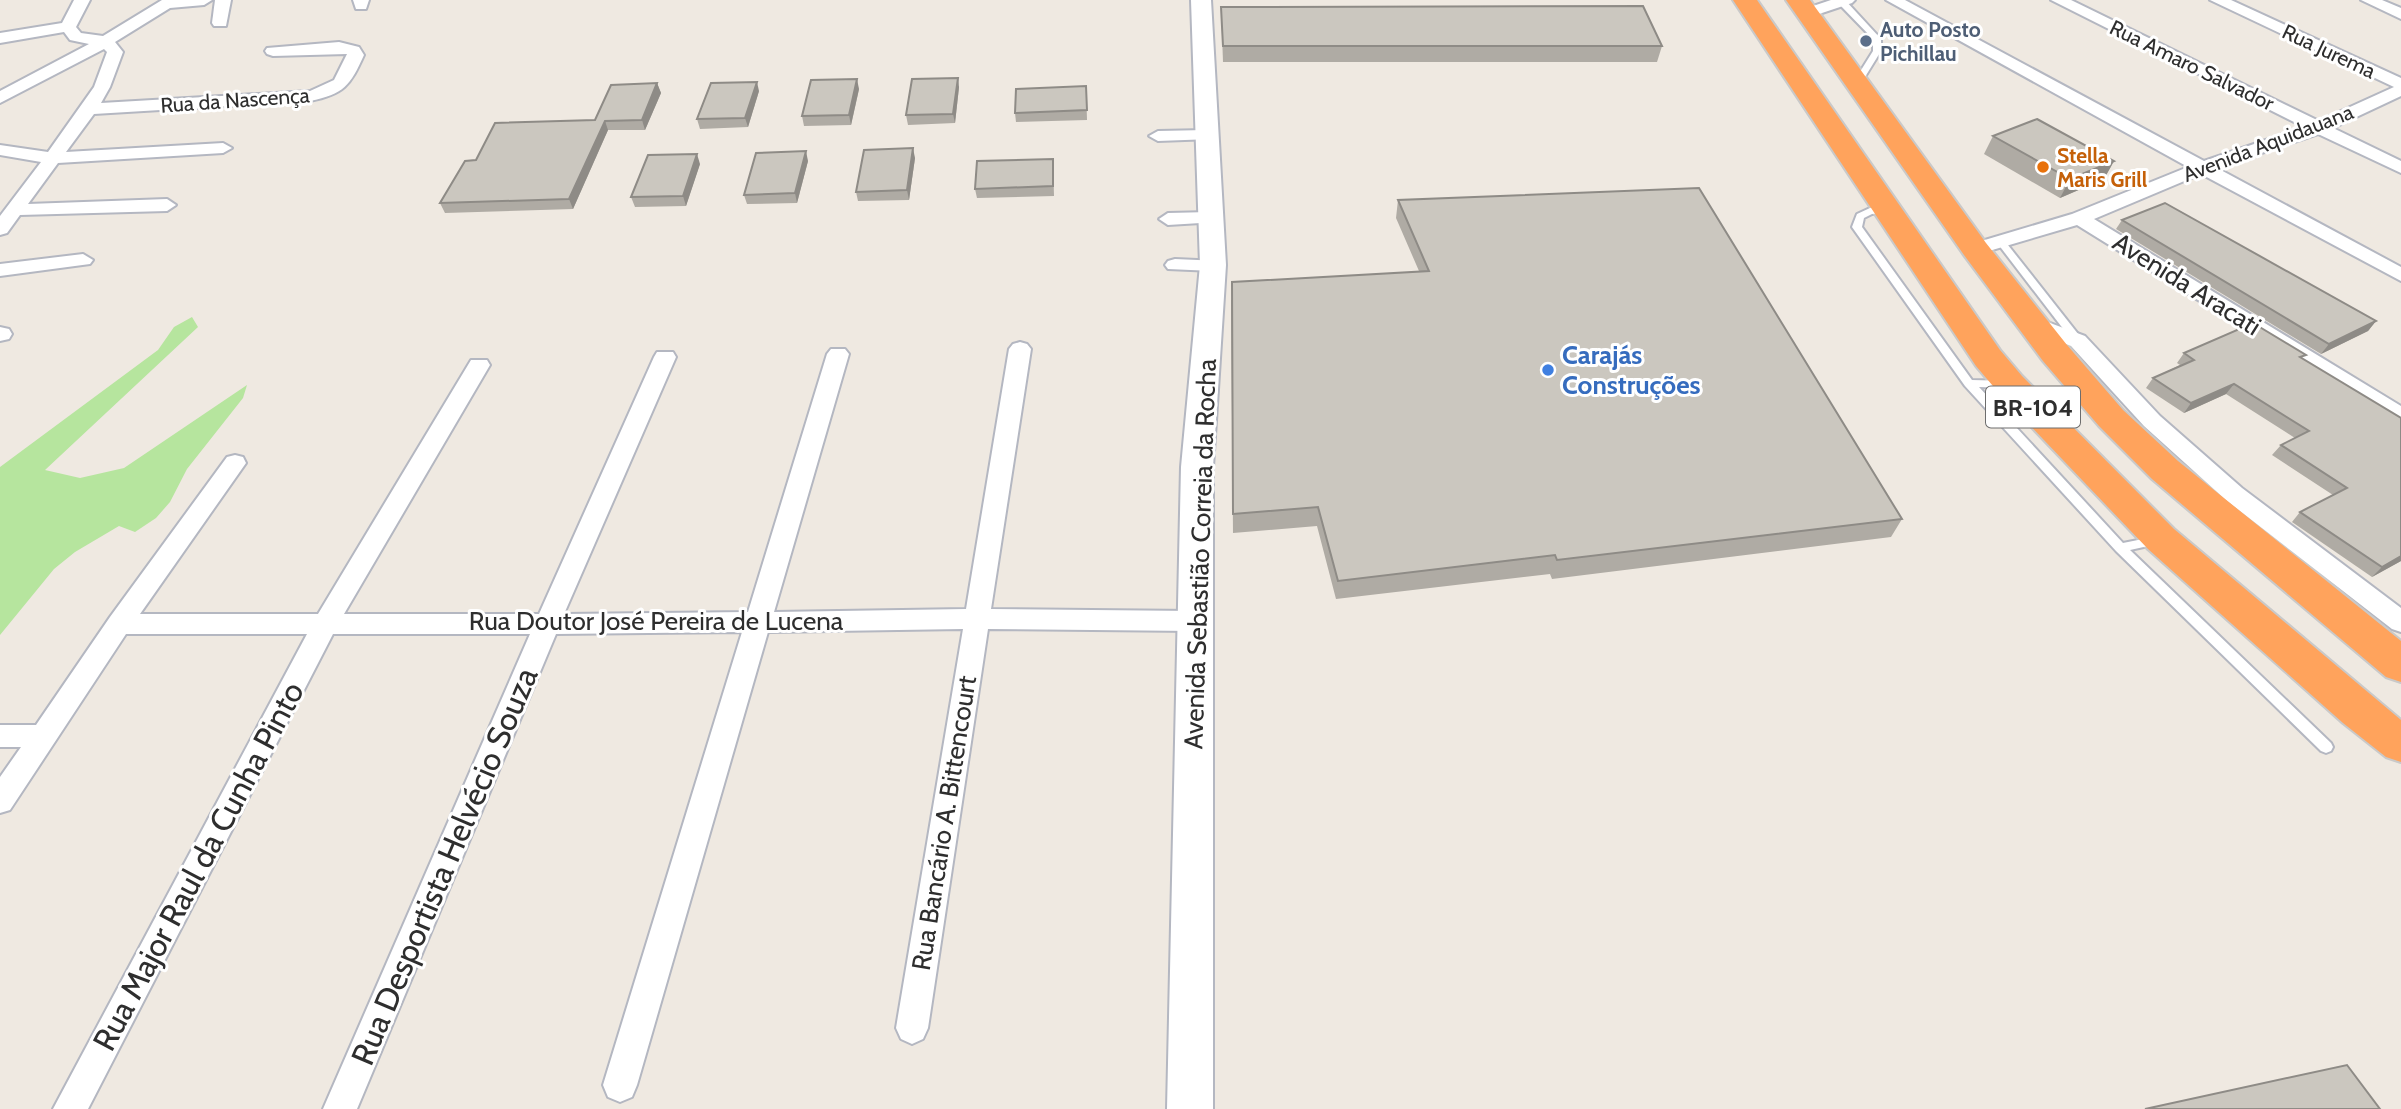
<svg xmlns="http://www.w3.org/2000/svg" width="2401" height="1109" viewBox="0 0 2401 1109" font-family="Cabin,sans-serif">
  <rect width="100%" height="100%" fill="#efe9e1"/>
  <polygon fill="#b6e59e" points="192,317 198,327 45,470 80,478 124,468 247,385 243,398 187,469 170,502 156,518 135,532 119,526 75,552 54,569 0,635 0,467 158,350 174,327"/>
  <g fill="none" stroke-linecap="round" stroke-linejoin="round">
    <defs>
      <g id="lane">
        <polygon points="1839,0 1845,0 1881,39 1881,51 1860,85 1857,86 1853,83 1873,51 1873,39 1839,4"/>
        <polygon points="1886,207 1891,210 1889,212 1872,214 1864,218 1862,227 1972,380 2009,381 2010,384 2009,387 2005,388 1979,387 2123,543 2158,536 2162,537 2164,540 2162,543 2130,550 2331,743 2333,747 2331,751 2326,753 2321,751 2116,551 1965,386 1852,227 1857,214 1870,208"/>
        <polygon points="2001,239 2004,240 2082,339 2083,341 2082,343 2074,343 1998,244 1998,240"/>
      </g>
      <g id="street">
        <path d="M74,0H90L76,27L81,33L103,36L162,0H212L204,5L170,8L115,42L123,52L110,87L101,103L310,91L334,80L347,54L273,56L267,54L265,51L267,48L339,42L359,47L364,55C350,86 344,94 310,101L94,114L66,152L223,143L232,148L223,153L58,163L28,204L167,199L176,205L167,211L20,215L7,233L0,235V216L41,162L0,155V145L48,152L94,87L107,52L104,49L0,103V91L89,44L70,40L64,32L0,43V33L62,23Z"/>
        <polygon points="215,0 231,0 226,26 214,26 212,23"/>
        <polygon points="353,0 369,0 366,9 356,9"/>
        <polygon points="1831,0 1855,0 1852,3 1807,18 1799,13 1801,10"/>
        <polygon points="1886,0 1905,0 2204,161 2304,127 2051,0 2071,0 2319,121 2394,87 2210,0 2231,0 2401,78 2401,96 2333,128 2401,161 2401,173 2318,134 2217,168 2401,267 2401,281 2201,174 2094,219 2401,406 2401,423 2393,421 2077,225 1982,253 1968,253 1965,249 1968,245 2072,214 2188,167"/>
        <polygon points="2361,0 2382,0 2401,8 2401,19"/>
        <polygon points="1206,130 1212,131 1215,135 1212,139 1158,141 1149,136 1158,131"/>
        <polygon points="1210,212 1219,218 1217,222 1168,225 1159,219 1168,213"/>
        <polygon points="83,254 93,260 90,264 0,276 0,264"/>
        <polygon points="1175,259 1220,261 1223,265 1220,269 1213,271 1168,269 1165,265 1168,261"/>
        <polygon points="2031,316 2085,336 2160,416 2242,488 2401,608 2401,632 2392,629 2226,500 2144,426 2071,346 2024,327 2021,322 2024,317"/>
        <polygon points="0,327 9,329 12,334 9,339 0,341"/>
        <polygon points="1020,342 1027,344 1031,349 991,609 1194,611 1203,614 1207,621 1203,628 1194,631 988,629 928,1028 923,1039 912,1044 901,1039 896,1028 963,629 768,632 637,1085 632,1097 620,1102 608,1097 603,1085 742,632 556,634 357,1109 323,1109 530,634 333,634 88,1109 53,1109 307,634 126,634 10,810 0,813 0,777 21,747 0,747 0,725 36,725 110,617 227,457 235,455 243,457 246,463 140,614 318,614 471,360 487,360 490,365 344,614 539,614 654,357 657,352 673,352 676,357 564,614 748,612 827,354 831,349 845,349 849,354 774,612 966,609 1009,349 1013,344"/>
      </g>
      <polygon id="secondary" points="1191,0 1211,0 1226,265 1213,467 1213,1109 1167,1109 1181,467 1200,265"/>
      <g id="highway">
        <polygon points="1733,0 1757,0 2000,350 2022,376 2174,529 2401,720 2401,762 2386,757 2343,723 2148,549 1998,392 1976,366"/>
        <polygon points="1786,0 1810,0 1986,243 2067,345 2123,410 2178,461 2401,641 2401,682 2386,677 2152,479 2099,426 2043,361 1964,255"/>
      </g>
    </defs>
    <use href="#lane" stroke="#b4b7c1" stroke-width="4"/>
    <use href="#street" stroke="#b4b7c1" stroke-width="4"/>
    <use href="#secondary" stroke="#b4b7c1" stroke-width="4"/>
    <use href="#highway" stroke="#c9c9c9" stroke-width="4"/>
    <use href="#lane" fill="#fff" fill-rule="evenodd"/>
    <use href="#street" fill="#fff" fill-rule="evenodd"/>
    <use href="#secondary" fill="#fff" fill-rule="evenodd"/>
    <use href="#highway" fill="#ffa35c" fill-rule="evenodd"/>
  </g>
  <g fill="#afaba4">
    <polygon points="1221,7 1662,46 1657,62 1223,62"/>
    <polygon points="657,83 661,93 645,130 608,130 573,209 445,213 440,203 476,160 595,120"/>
    <polygon points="1086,86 1087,120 1016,122 1015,113"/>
    <polygon points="959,87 955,123 908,125 906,115"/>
    <polygon points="859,89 851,125 804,126 802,116"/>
    <polygon points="759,91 748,127 700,129 697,119"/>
    <polygon points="1993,136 2114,161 2104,179 2060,198 1984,154"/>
    <polygon points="915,158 909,200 858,201 856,192"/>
    <polygon points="1053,159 1054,196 977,198 975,189"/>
    <polygon points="808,161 797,203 747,204 744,195"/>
    <polygon points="700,164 686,206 635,207 631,197"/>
    <polygon points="1398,200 1902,519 1891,537 1552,579 1550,574 1336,599 1317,526 1233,533 1231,300 1419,271 1396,218"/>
    <polygon points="2122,220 2376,321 2368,331 2321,354 2116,229"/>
    <polygon points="2184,353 2303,359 2401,561 2372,577 2292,522 2300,512 2333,495 2272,455 2281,445 2295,438 2226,394 2184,413 2146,388 2153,378 2180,365 2177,363"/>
  </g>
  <g fill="#8e8b86">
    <polygon points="958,78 959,87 955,123 953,114"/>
    <polygon points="857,79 859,89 851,125 849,115"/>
    <polygon points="757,82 759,91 748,127 745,118"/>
    <polygon points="657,83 661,93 645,130 642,120"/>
    <polygon points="605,121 608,130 573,209 569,199"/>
    <polygon points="913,148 915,158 909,200 907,190"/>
    <polygon points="806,151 808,161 797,203 795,193"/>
    <polygon points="697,154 700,164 686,206 683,196"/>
    <polygon points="2114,161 2104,179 2060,198 2070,179"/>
    <polygon points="2376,321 2368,331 2321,354 2329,344"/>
    <polygon points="2234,384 2226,394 2184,413 2191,403"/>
    <polygon points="2401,556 2401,561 2372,577 2382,567"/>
  </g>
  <g fill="#cbc7bf" stroke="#8e8b86" stroke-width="2">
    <polygon points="1643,6 1662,46 1223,46 1221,7"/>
    <polygon points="958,78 953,114 906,115 912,79"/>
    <polygon points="857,79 849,115 802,116 811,80"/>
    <polygon points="757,82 745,118 697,119 711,83"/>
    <polygon points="657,83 642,120 605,121 569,199 440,203 465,161 476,160 495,123 595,120 611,85"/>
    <polygon points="1086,86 1087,110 1015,113 1016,89"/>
    <polygon points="2037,119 2114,161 2070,179 1993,136"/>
    <polygon points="913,148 907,190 856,192 864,150"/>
    <polygon points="806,151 795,193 744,195 756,153"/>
    <polygon points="697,154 683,196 631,197 648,155"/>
    <polygon points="1053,159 1053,186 975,189 977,161"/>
    <polygon points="1699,188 1902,519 1557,560 1555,555 1338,581 1318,507 1233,514 1232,282 1429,271 1398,200"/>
    <polygon points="2165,203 2376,321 2329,344 2122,220"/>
    <polygon points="2253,323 2306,355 2300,357 2401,418 2401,556 2382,567 2300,512 2347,488 2281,445 2309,431 2234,384 2191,403 2153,378 2194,360 2184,353"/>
    <polygon points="2347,1065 2380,1109 2145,1109"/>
  </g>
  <circle fill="#5c6f8a" stroke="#fff" stroke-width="2.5" cx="1866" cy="41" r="7"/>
  <circle fill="#e8710a" stroke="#fff" stroke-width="2.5" cx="2043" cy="167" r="7"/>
  <circle fill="#3f7fe0" stroke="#fff" stroke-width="2.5" cx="1548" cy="370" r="7"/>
  <g text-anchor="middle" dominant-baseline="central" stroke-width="6" stroke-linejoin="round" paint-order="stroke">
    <g font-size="21" font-weight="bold" fill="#4e5e75" stroke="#fff" text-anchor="start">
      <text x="1880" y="29">Auto Posto<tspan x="1880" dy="24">Pichillau</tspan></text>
    </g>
    <g font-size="21" fill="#2e2e2e" stroke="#fff">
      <text transform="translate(2329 51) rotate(25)">Rua Jurema</text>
      <text transform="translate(2192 65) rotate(26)">Rua Amaro Salvador</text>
      <text transform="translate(235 100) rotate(-4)">Rua da Nascença</text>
      <text transform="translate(2268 143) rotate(-21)">Avenida Aquidauana</text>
    </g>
    <g font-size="21" font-weight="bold" fill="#c56008" stroke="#fff" text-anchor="start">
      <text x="2057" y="155">Stella<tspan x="2057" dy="24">Maris Grill</tspan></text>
    </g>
    <rect fill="#fff" stroke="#6d6d6d" stroke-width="2" x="1986" y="386.5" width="94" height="41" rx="5"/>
    <g font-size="24" font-weight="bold" fill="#2e2e2e">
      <text x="2033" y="407">BR-104</text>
    </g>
    <g font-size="26" fill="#2e2e2e" stroke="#fff">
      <text transform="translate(2187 284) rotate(32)">Avenida Aracati</text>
      <text transform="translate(1200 554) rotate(-88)">Avenida Sebastião Correia da Rocha</text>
      <text x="656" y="621">Rua Doutor José Pereira de Lucena</text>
      <text transform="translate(944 823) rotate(-81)">Rua Bancário A. Bittencourt</text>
    </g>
    <g font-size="26" font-weight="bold" fill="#366cbe" stroke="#fff" text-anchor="start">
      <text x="1562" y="355">Carajás<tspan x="1562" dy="30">Construções</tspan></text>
    </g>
    <g font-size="32" fill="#2e2e2e" stroke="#fff">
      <text transform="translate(198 866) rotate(-62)">Rua Major Raul da Cunha Pinto</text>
      <text transform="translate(444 866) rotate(-67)">Rua Desportista Helvécio Souza</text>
    </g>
  </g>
</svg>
